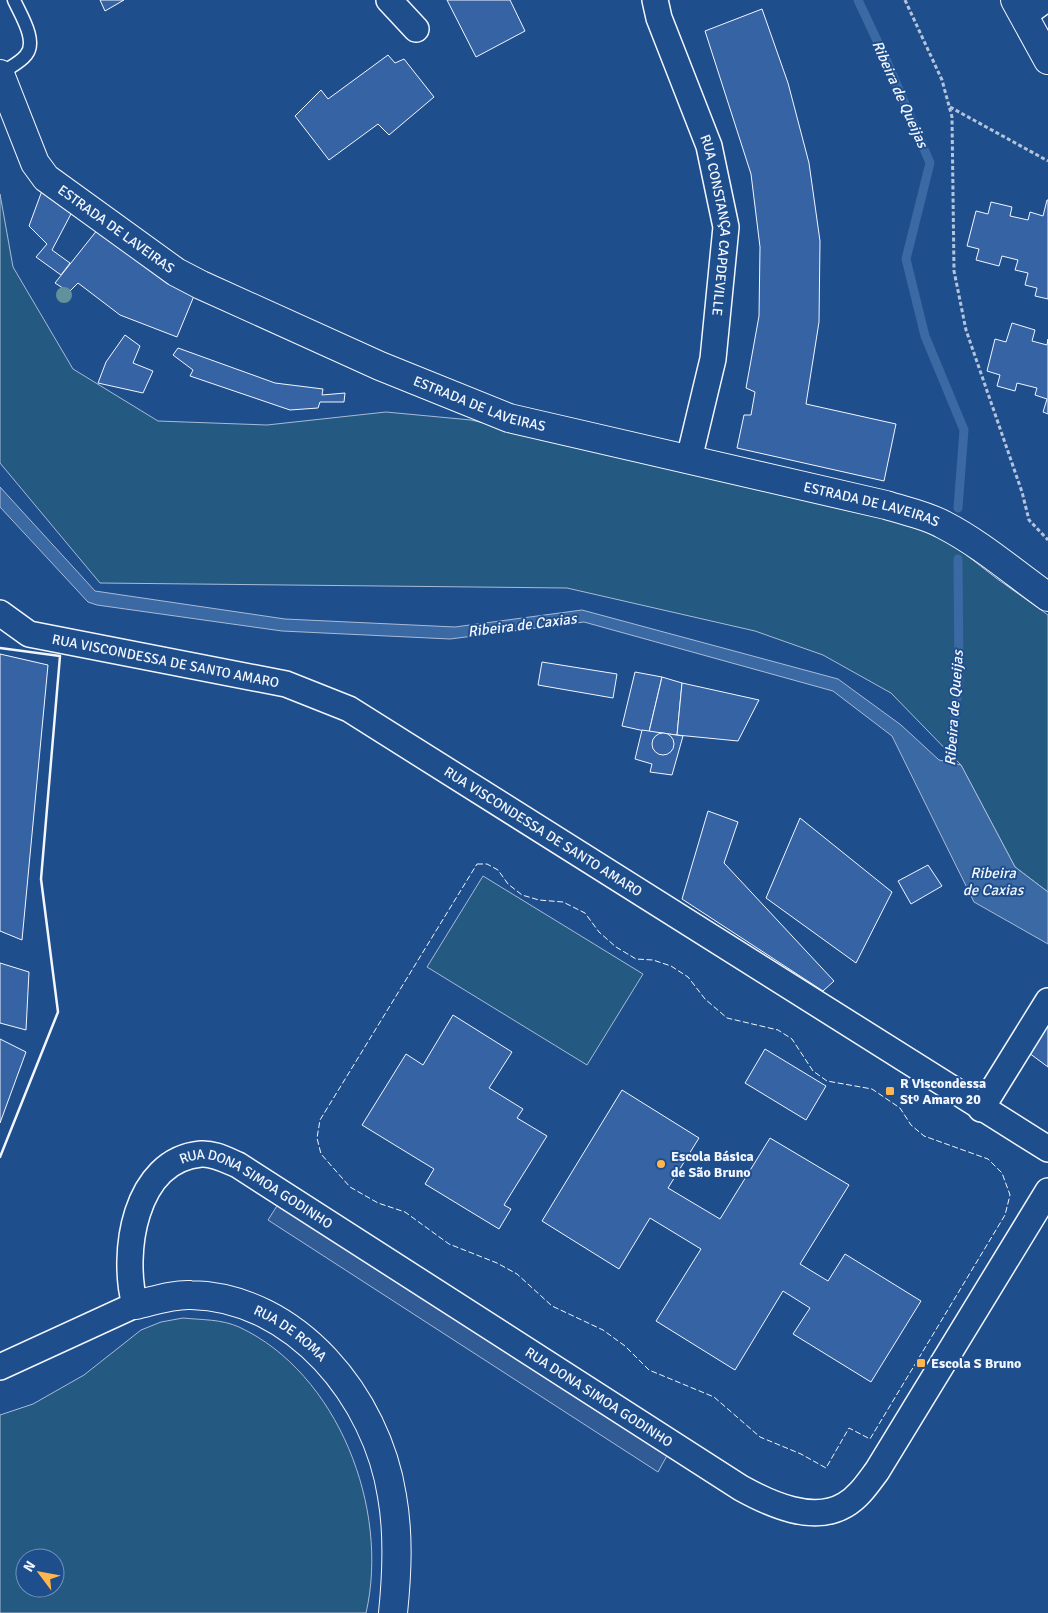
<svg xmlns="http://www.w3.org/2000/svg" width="1048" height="1613" viewBox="0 0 1048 1613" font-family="Signika,sans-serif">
  <rect width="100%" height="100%" fill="#1f4e8c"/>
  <g fill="#245a82" stroke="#a8bbd7" fill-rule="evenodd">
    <polygon points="0,194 13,267 73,369 158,421 267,425 386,412 471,420 873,513 938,533 996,578 1048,615 1048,892 1015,867 961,765 891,693 823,655 755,631 567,588 100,583 0,463"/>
    <polygon points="483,876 643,974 587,1065 427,967"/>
    <path d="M183,1318C202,1320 221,1319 239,1327C338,1373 390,1509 366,1613H0V1415L33,1404L84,1375L141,1330L161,1322ZM25,1558H55V1588H25Z"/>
  </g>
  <polygon fill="#305b95" stroke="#a8bbd7" points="282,1198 669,1452 658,1472 268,1220"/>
  <polygon fill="#3b69a3" stroke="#a8bbd7" points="0,487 95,591 285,619 455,627 582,610 838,679 901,725 939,760 961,765 1015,867 1048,892 1048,944 974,902 892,736 833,691 584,622 450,639 282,631 97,605 88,602 0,507"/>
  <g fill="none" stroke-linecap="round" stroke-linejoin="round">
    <g stroke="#3b69a3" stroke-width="9">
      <polyline points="858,0 888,64 930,163 906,259 925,336 964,430 958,508"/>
      <polyline points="949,773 959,679 958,559"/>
    </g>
  </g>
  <g fill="#3563a3" stroke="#f2f6ff">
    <polygon points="100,0 124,0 105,11"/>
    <polygon points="447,0 510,0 525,31 476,57"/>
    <polygon points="762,9 788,83 809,163 820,241 819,322 806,404 896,424 884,481 737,448 744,415 751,415 755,392 746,388 759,316 760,247 751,174 705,31"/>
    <polygon points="388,55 395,63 404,59 434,97 389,135 378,124 329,160 295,116 321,90 328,99"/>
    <polygon points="43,188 72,212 52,250 70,263 61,275 36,257 47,244 29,226"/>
    <polygon points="1047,200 1048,200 1048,299 1035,296 1037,288 1025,285 1028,273 1015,270 1018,260 1002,256 999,266 976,260 979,249 967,246 976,211 988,214 991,202 1012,207 1010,216 1028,220 1030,212 1043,216"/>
    <polygon points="98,229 196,291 177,337 120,315 78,283 69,292 55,283"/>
    <polygon points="1012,323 1035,330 1032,341 1047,345 1048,339 1048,414 1043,412 1047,399 1035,395 1037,388 1017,383 1015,391 997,386 1000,375 987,371 995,339 1006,342"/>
    <polygon points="125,335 140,346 133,363 153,371 143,393 98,383 106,362"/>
    <polygon points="178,348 275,383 323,389 322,395 345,393 344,402 320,402 318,408 290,410 190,376 193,370 173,355"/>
    <polygon points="0,654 48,665 22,940 0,931"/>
    <polygon points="542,662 617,674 613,698 538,685"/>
    <polygon points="635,672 662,677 649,732 622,726"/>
    <polygon points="662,677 682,683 677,735 649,732"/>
    <polygon points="682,683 759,700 738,741 677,735"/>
    <polygon points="642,730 683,736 672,775 650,772 652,764 635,759"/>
    <circle cx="663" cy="744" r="11"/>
    <polygon points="708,811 738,822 724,863 834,981 823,991 682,899"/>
    <polygon points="800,818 892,892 856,963 766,898"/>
    <polygon points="928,865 942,886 911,904 898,881"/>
    <polygon points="0,963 29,972 26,1030 0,1023"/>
    <polygon points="453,1015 512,1052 489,1088 523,1109 517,1118 547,1136 504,1205 511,1209 499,1229 425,1184 434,1169 362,1125 406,1054 423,1065"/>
    <polygon points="1048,1024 1048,1067 1029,1053"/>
    <polygon points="0,1039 26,1052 0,1123"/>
    <polygon points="765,1049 826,1086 806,1120 745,1083"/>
    <polygon points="622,1090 699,1138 668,1188 720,1219 770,1138 849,1185 800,1264 828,1281 845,1254 921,1301 871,1382 793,1334 810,1308 783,1291 735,1370 656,1321 701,1249 650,1218 619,1269 542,1221"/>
  </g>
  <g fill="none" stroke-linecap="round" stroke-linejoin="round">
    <defs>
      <path id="lane" d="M0,74C8,68 20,63 26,55C38,41 20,14 14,0"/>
      <g id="street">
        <polyline points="389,0 416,29"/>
        <path id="s1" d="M655,0L659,18L709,146L726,227L713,359L689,459"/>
        <polyline points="1024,15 1045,0"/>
        <path id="s2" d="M0,613L29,634L286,684L349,709L1048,1149"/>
        <polyline points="981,1109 1048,1001"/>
        <path id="s3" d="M0,1367L135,1305C121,1254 134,1160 201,1154C214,1153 226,1160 238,1165L741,1488C770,1504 813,1524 845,1505C859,1497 868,1483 877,1471L1048,1191"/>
      </g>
      <g id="secondary">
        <polyline points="1015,0 1048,60"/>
        <path id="s4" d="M0,74L35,163L46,178L176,272L201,285L380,366L509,418L886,505C905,511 926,515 944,525C981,544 1014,573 1048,597"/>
        <path id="s5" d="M135,1305C153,1301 173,1294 191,1295C296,1297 377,1398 392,1496C399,1535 397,1574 393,1613"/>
      </g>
    </defs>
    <use href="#lane" stroke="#f2f6ff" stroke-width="15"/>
    <use href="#street" stroke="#f2f6ff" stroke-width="28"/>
    <use href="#secondary" stroke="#f2f6ff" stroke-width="30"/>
    <g stroke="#b3c4dc" stroke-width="3" stroke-dasharray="4 2.5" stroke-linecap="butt">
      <polyline points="905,0 942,80 952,117 954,271 966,330 1022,492 1029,520 1048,540"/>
      <polyline points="950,107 1048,161"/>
    </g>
    <use href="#lane" stroke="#1f4e8c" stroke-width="12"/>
    <use href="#street" stroke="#1f4e8c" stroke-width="25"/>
    <use href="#secondary" stroke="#1f4e8c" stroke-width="28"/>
    <polygon stroke="#f2f6ff" stroke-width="1" stroke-dasharray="6 2.5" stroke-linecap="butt" points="477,864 487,864 498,870 508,884 522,895 539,900 563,902 585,913 599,932 616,947 636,959 653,960 671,966 688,977 705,999 727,1018 778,1030 792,1039 813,1071 827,1081 872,1089 900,1108 911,1125 924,1136 988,1159 1002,1173 1010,1195 1005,1215 870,1439 849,1428 826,1468 801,1454 760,1437 714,1397 649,1370 625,1346 603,1330 552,1306 517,1274 497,1263 449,1244 405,1212 378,1203 350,1187 321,1154 317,1138 320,1120"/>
    <polyline stroke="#f2f6ff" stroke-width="2.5" points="0,648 60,656 41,879 58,1012 0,1157"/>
  </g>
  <circle fill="#61919a" cx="64" cy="295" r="8"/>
  <g fill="#ffb74d" stroke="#1f4e8c" stroke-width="2">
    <rect x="885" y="1086" width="10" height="10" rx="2.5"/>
    <circle cx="661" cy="1164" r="5"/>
    <rect x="916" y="1358" width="10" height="10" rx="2.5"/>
  </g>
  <g text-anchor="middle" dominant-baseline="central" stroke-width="4" stroke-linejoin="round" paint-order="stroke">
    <g font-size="14" fill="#f2f6ff" stroke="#1f4e8c">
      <text stroke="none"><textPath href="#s1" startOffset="236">RUA CONSTANÇA CAPDEVILLE</textPath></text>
      <text stroke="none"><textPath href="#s4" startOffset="201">ESTRADA DE LAVEIRAS</textPath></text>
      <text stroke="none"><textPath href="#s4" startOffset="606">ESTRADA DE LAVEIRAS</textPath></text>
      <text stroke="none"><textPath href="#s4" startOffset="1011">ESTRADA DE LAVEIRAS</textPath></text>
      <text stroke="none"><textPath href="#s2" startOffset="175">RUA VISCONDESSA DE SANTO AMARO</textPath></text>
      <text stroke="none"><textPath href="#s2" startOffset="595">RUA VISCONDESSA DE SANTO AMARO</textPath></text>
      <text stroke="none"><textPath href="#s3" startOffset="398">RUA DONA SIMOA GODINHO</textPath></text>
      <text stroke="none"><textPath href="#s5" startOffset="166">RUA DE ROMA</textPath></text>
      <text stroke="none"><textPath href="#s3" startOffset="802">RUA DONA SIMOA GODINHO</textPath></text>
    </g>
    <g font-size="14" font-weight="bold" fill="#f2f6ff" stroke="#1f4e8c" text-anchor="start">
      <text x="900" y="1083">R Viscondessa<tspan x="900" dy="16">Stº Amaro 20</tspan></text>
      <text x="671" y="1156">Escola Básica<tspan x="671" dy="16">de São Bruno</tspan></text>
      <text x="931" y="1363">Escola S Bruno</text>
    </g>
    <g font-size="15" font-style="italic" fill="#f2f6ff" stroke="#1f4e8c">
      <text transform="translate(900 94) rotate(66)">Ribeira de Queijas</text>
      <text transform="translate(522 625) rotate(-7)">Ribeira de Caxias</text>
      <text transform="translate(954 708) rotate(-86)">Ribeira de Queijas</text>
      <text x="993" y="873">Ribeira<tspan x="993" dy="17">de Caxias</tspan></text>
    </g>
  </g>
  <g transform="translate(40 1573) rotate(302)"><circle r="24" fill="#1f4e8c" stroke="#7391ba"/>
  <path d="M0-4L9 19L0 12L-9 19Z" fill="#ffb74d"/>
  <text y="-8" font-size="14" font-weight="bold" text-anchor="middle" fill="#f2f6ff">N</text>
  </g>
</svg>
